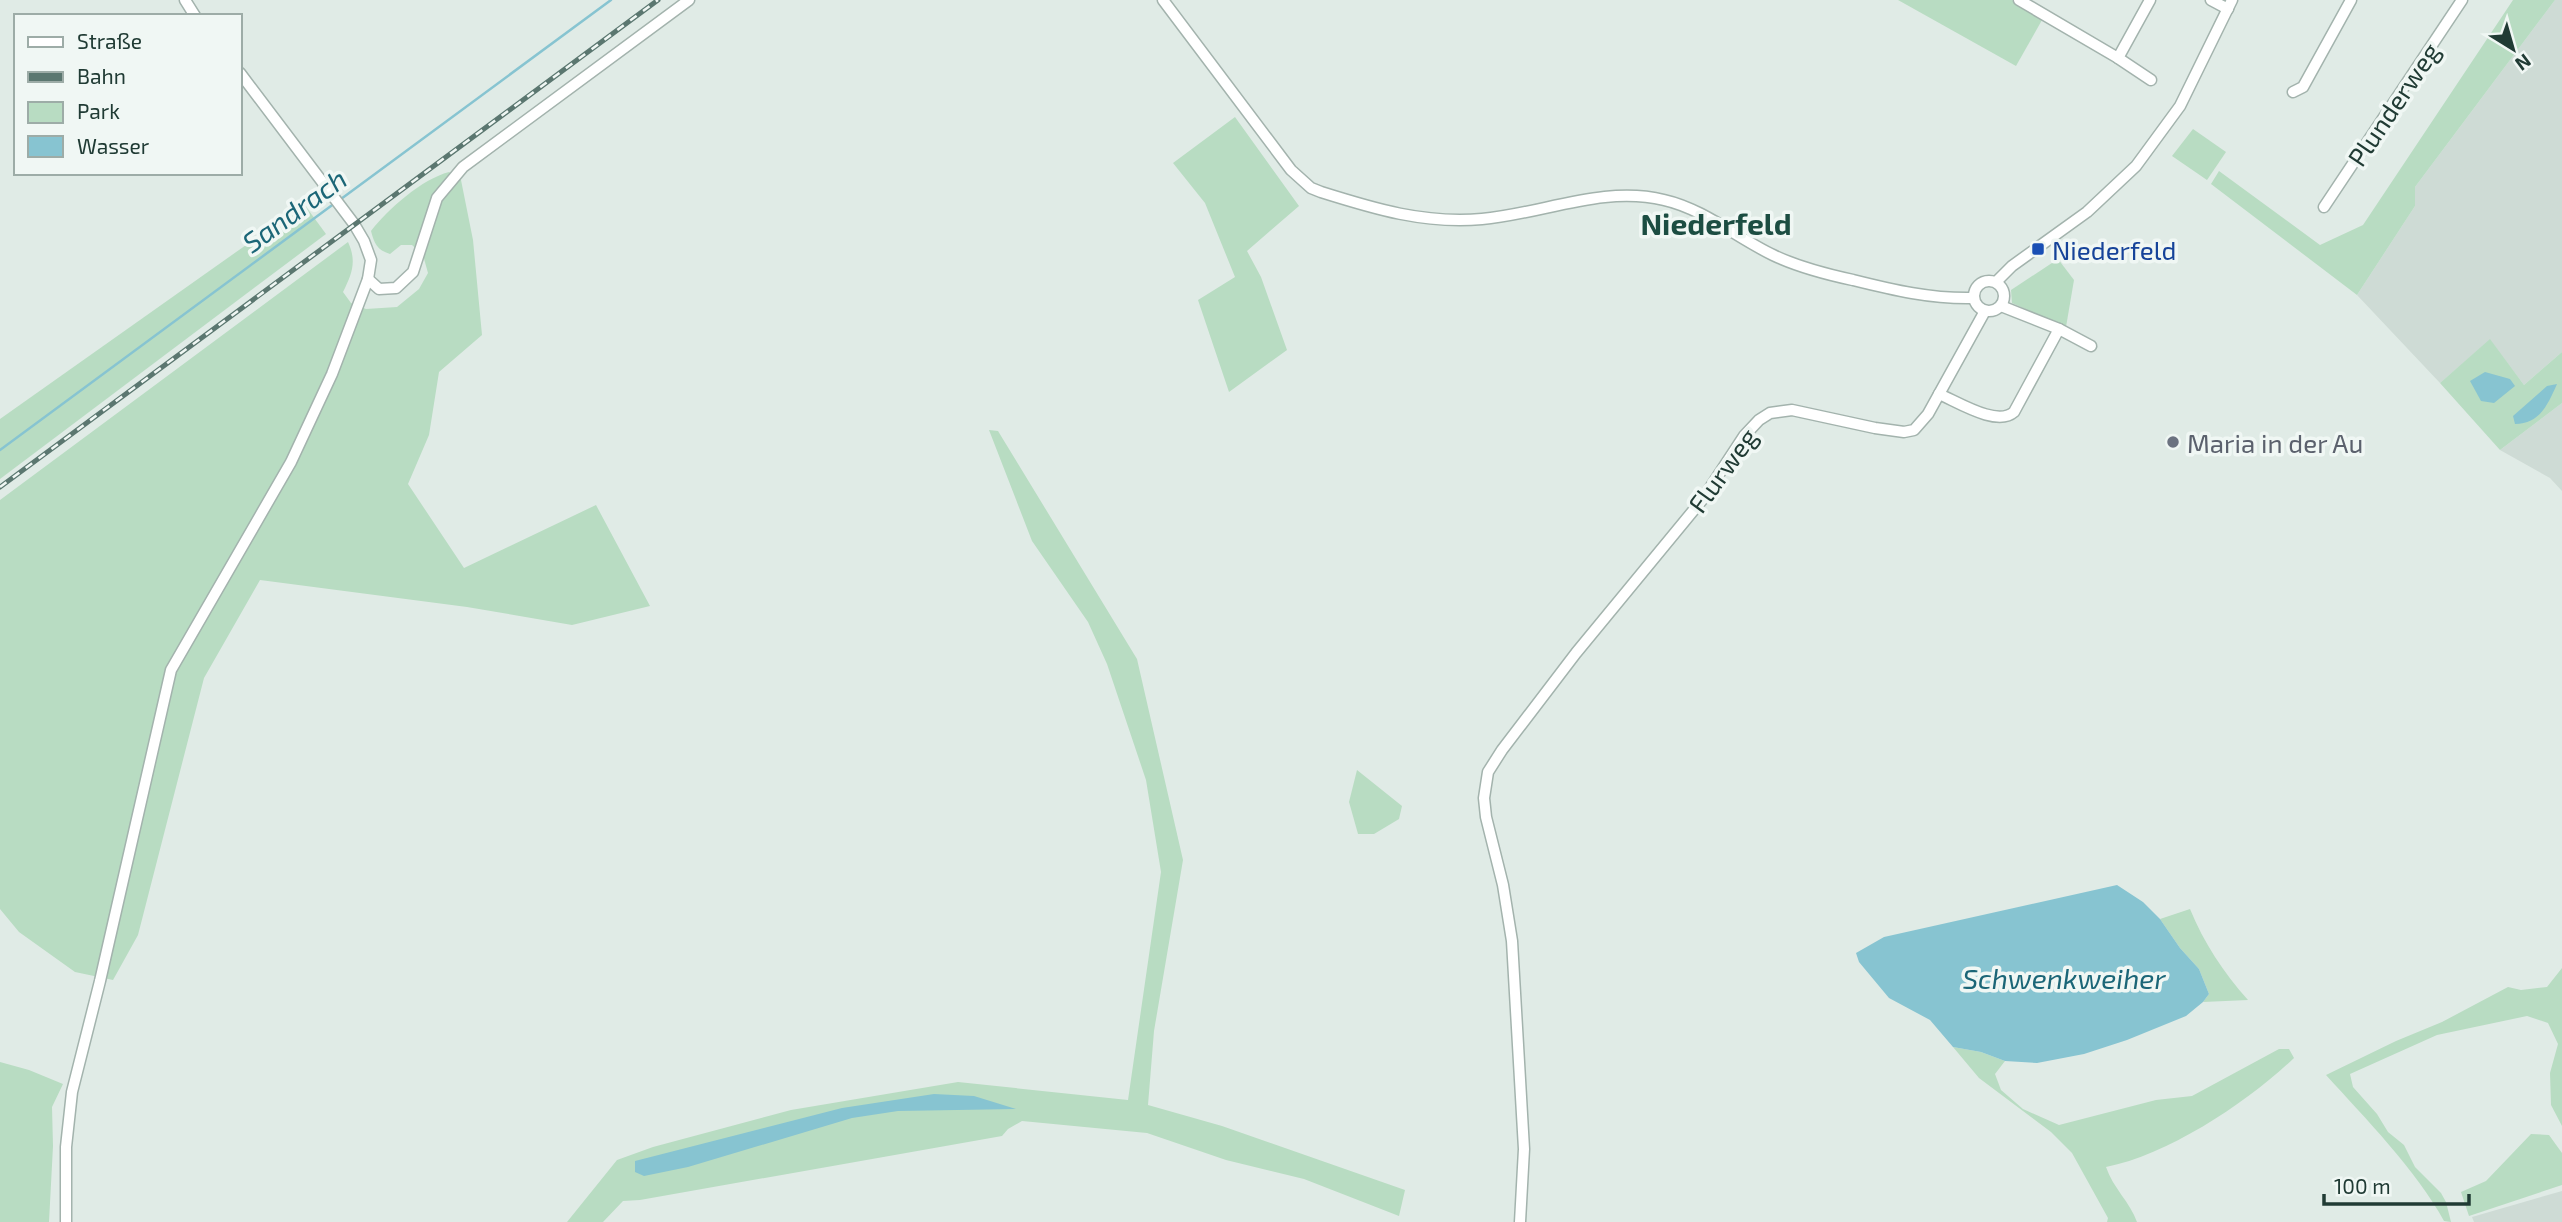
<svg xmlns="http://www.w3.org/2000/svg" width="2562" height="1222" viewBox="0 0 2562 1222" font-family="'Exo 2',sans-serif">
  <rect width="100%" height="100%" fill="#e0ebe6"/>
  <g fill="#cedbd5">
    <polygon points="2555,0 2562,0 2562,352 2524,385 2490,340 2440,383 2357,295 2415,206 2415,187"/>
    <polygon points="2562,403 2562,491 2550,478 2500,450"/>
    <polygon points="2562,1191 2562,1222 2474,1222 2472,1217"/>
  </g>
  <g fill="#b8dcc2">
    <polygon points="1898,0 2012,0 2042,20 2016,66"/>
    <polygon points="2513,0 2555,0 2415,187 2415,206 2357,295 2211,184 2219,171 2320,245 2363,225"/>
    <polygon points="1235,117 1299,206 1247,251 1261,277 1287,350 1229,392 1198,300 1235,277 1205,203 1173,163"/>
    <polygon points="2193,129 2226,152 2207,180 2172,156"/>
    <path d="M449,172L461,180L473,240L482,335L439,372L429,435L408,484L464,568L596,505L650,606L572,625L467,607L260,580L204,678L138,935L113,980L75,972L19,932L0,909V500L348,242C357,261 352,274 343,292L351,303L366,309L397,307L419,289L428,273L423,255L412,245H401L390,254C377,250 374,243 371,231C388,209 422,179 449,172Z"/>
    <polygon points="304,204 326,234 0,479 0,419"/>
    <polygon points="2058,259 2074,280 2066,327 2012,303 2011,290"/>
    <polygon points="2490,339 2524,385 2562,352 2562,403 2500,450 2440,383"/>
    <polygon points="989,430 998,431 1137,659 1183,860 1154,1031 1148,1105 1222,1126 1405,1190 1399,1216 1304,1179 1226,1160 1147,1133 1022,1121 1008,1129 1002,1136 640,1200 623,1201 603,1222 567,1222 617,1160 653,1147 791,1110 958,1082 1128,1100 1161,872 1146,780 1107,664 1088,622 1032,541"/>
    <polygon points="1357,770 1402,806 1399,819 1374,834 1358,834 1349,802"/>
    <path d="M2190,909C2204,943 2223,972 2248,1000L2203,1002L2209,994L2199,969L2180,948L2160,919Z"/>
    <path d="M2562,968V1126L2551,1105L2550,1073L2558,1044L2548,1023L2527,1016L2437,1035L2350,1074L2353,1087L2377,1114L2388,1132L2404,1145L2415,1167L2441,1193L2446,1202L2451,1222L2444,1221C2417,1171 2365,1118 2326,1075L2396,1041L2442,1022L2508,987L2521,990L2547,987Z"/>
    <path d="M1953,1047L1981,1052L2005,1061L1995,1074L2001,1090L2023,1109L2059,1125L2156,1100L2192,1096L2279,1049H2289L2294,1058C2249,1101 2169,1155 2106,1167C2113,1188 2130,1202 2137,1222H2107L2108,1218L2072,1153L2051,1132L1979,1078Z"/>
    <polygon points="0,1062 29,1070 63,1084 52,1107 53,1146 49,1222 0,1222"/>
    <polygon points="2531,1134 2549,1135 2562,1153 2562,1185 2469,1216 2461,1192 2486,1181"/>
  </g>
  <g fill="#87c4d1">
    <polygon points="2485,372 2510,379 2515,386 2494,403 2481,401 2470,381"/>
    <path d="M2557,384C2548,404 2540,424 2515,424L2513,416L2547,386Z"/>
    <polygon points="2117,885 2143,902 2160,919 2180,948 2199,969 2209,994 2203,1002 2186,1016 2127,1040 2084,1054 2037,1063 2005,1061 1981,1052 1953,1047 1930,1020 1889,998 1859,962 1856,953 1884,937"/>
    <polygon points="934,1094 974,1096 1016,1109 898,1111 852,1118 688,1167 644,1176 635,1172 635,1161 842,1108"/>
  </g>
  <g fill="none" stroke-linecap="round" stroke-linejoin="round">
    <g stroke="#87c4d1" stroke-width="2.5">
      <polyline points="341,199 611,0"/>
      <polyline points="0,450 335,203"/>
    </g>
    <defs>
      <g id="minor">
        <polyline points="185,0 195,16"/>
        <path d="M1163,0L1291,170L1311,188L1321,192C1375,209 1424,224 1482,219C1542,214 1603,185 1664,200C1704,209 1737,238 1773,255C1798,267 1825,274 1853,280C1893,290 1931,299 1973,298"/>
        <polyline points="2019,0 2118,58 2150,0"/>
        <polyline points="2211,0 2228,9"/>
        <polyline points="2118,58 2151,80"/>
        <polyline points="2293,92 2303,87 2351,0"/>
        <polyline points="2324,207 2462,0"/>
        <polyline points="368,279 379,289 396,288 413,272 437,198 463,167 689,0"/>
        <circle cx="1989" cy="296" r="15"/>
        <polyline points="1996,282 2012,266 2087,212 2136,166 2180,106 2232,0"/>
        <polyline points="2059,329 2091,346"/>
        <path d="M1939,394C1958,402 1997,427 2014,412L2059,329L2001,306"/>
        <polyline points="66,1222 66,1147 72,1092 100,981 171,670 291,462 332,374 368,279 371,260 364,241 354,224 240,73"/>
        <polyline points="1520,1222 1524,1149 1512,941 1503,885 1486,817 1484,798 1488,772 1502,750 1576,653 1702,500 1744,436 1759,420 1770,413 1792,410 1875,428 1904,432 1914,430 1928,414 1985,311"/>
      </g>
    </defs>
    <use href="#minor" stroke="#a3b3ad" stroke-width="13"/>
    <use href="#minor" stroke="#fff" stroke-width="10"/>
    <defs>
      <polyline id="rail" points="0,487 658,0"/>
    </defs>
    <use href="#rail" stroke="#5b7770" stroke-width="5"/>
    <use href="#rail" stroke="#f0f7f4" stroke-width="2.5" stroke-dasharray="8" stroke-linecap="butt"/>
  </g>
  <rect fill="#1a4fb4" stroke="#f0f7f4" stroke-width="2.5" x="2031" y="242" width="14" height="14" rx="3.5"/>
  <circle fill="#6b7280" stroke="#f0f7f4" stroke-width="2.5" cx="2173" cy="442" r="7"/>
  <g text-anchor="middle" dominant-baseline="central" stroke-width="7" stroke-linejoin="round" paint-order="stroke">
    <g font-size="26" fill="#203b34" stroke="#f0f7f4">
      <text transform="translate(2393 104) rotate(-56)">Plunderweg</text>
      <text transform="translate(1722 470) rotate(-54)">Flurweg</text>
    </g>
    <g font-size="26" fill="#164399" stroke="#f0f7f4" text-anchor="start">
      <text x="2052" y="249">Niederfeld</text>
    </g>
    <g font-size="26" fill="#5b616d" stroke="#f0f7f4" text-anchor="start">
      <text x="2187" y="442">Maria in der Au</text>
    </g>
    <g font-size="28" font-style="italic" fill="#1b6677" stroke="#f0f7f4">
      <text transform="translate(294 210) rotate(-36)">Sandrach</text>
      <text x="2064" y="978">Schwenkweiher</text>
    </g>
    <g font-size="30" font-weight="bold" fill="#1c4d42" stroke="#f0f7f4">
      <text x="1716" y="223">Niederfeld</text>
    </g>
  </g>
  <rect x="14" y="14" width="228" height="161" fill="#f0f7f4" stroke="#9daca7" stroke-width="2"/>
  <rect x="28" y="37" width="35" height="10" fill="#ffffff" stroke="#9daca7" stroke-width="2"/>
  <text x="77" y="49" font-size="21" fill="#203b34">Straße</text>
  <rect x="28" y="72" width="35" height="10" fill="#5b7770" stroke="#9daca7" stroke-width="2"/>
  <text x="77" y="84" font-size="21" fill="#203b34">Bahn</text>
  <rect x="28" y="102" width="35" height="21" fill="#b8dcc2" stroke="#9daca7" stroke-width="2"/>
  <text x="77" y="119" font-size="21" fill="#203b34">Park</text>
  <rect x="28" y="136" width="35" height="21" fill="#87c4d1" stroke="#9daca7" stroke-width="2"/>
  <text x="77" y="154" font-size="21" fill="#203b34">Wasser</text>
  <g transform="translate(2513 49) rotate(143)" stroke="#f0f7f4" stroke-width="5" paint-order="stroke">
  <path d="M0-5L12 26L0 18L-12 26Z" fill="#203b34"/>
  <text y="-10" font-size="19" font-weight="bold" text-anchor="middle" fill="#203b34">N</text>
  </g>
  <path d="M2324 1194v10h145v-10" fill="none" stroke="#203b34" stroke-width="3.5"/>
  <text x="2334" y="1194" font-size="21" fill="#203b34" stroke="#f0f7f4" stroke-width="5" paint-order="stroke">100 m</text>
</svg>
